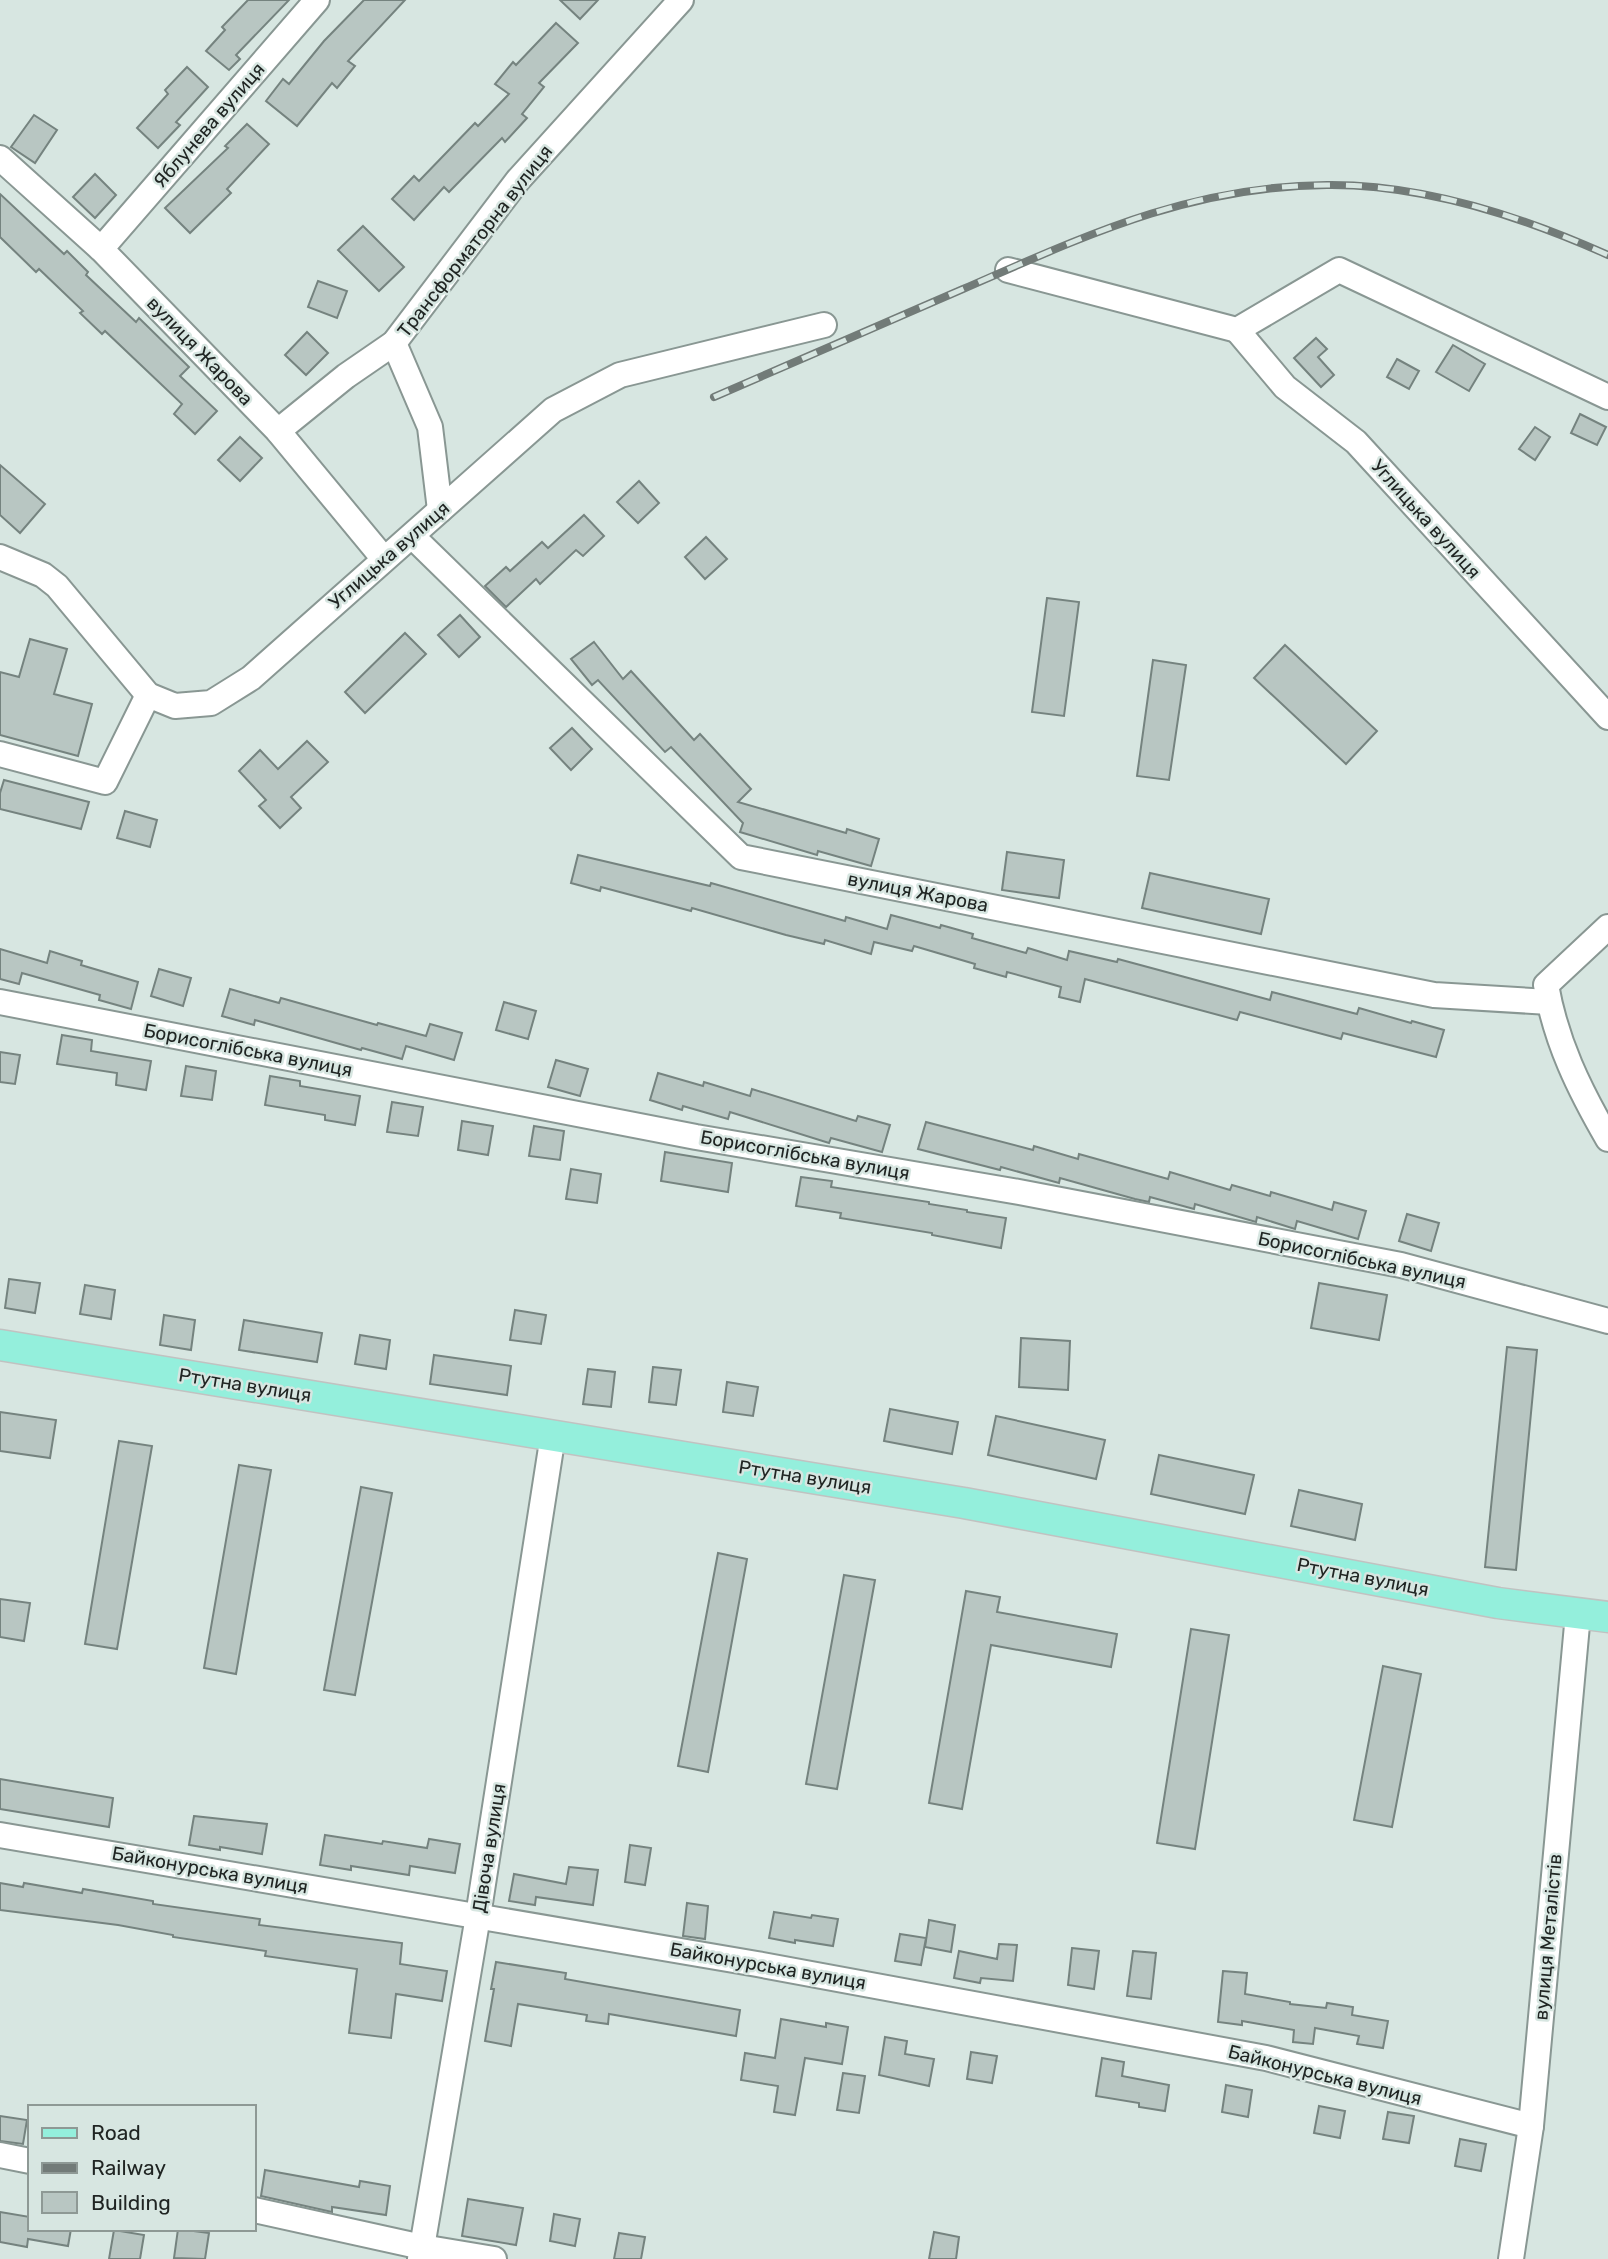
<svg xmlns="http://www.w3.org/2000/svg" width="1608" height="2259" viewBox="0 0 1608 2259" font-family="Rubik,sans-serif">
  <rect width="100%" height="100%" fill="#d7e6e1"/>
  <g fill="#b8c6c2" stroke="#75837f" stroke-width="2">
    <polygon points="248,0 289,0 236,55 240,59 229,70 206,51 225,30 222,27"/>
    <polygon points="364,0 405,0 348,61 355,66 337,88 332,83 297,126 266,101 283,79 289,84 324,41"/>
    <polygon points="560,0 598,0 580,19"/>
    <polygon points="556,23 578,43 539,83 544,87 522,114 527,118 505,142 502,138 449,192 444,187 414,220 392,199 414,176 419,181 475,123 478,126 509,94 495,84 513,62 516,65"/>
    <polygon points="187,67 208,87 176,122 180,125 158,148 137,128 168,94 165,90"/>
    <polygon points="34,115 57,130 35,163 11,147"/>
    <polygon points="247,124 269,144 227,189 231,193 190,233 165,208 228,148 225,146"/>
    <polygon points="95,174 116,195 95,218 73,197"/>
    <polygon points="0,194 64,254 67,251 88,272 86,275 136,322 139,318 189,367 180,376 217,411 195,434 174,414 182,404 105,331 102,334 80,313 83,311 39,269 36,272 0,237"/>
    <polygon points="363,226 404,267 379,291 338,250"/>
    <polygon points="318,281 347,291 337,318 308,307"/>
    <polygon points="307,332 328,353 306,375 285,355"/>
    <polygon points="1316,338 1327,349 1318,357 1334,375 1321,387 1294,358"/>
    <polygon points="1453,345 1485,364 1469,391 1436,372"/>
    <polygon points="1397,359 1419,371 1409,389 1387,377"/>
    <polygon points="1580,414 1606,427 1597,445 1571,433"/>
    <polygon points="1535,427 1550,437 1535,460 1519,449"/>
    <polygon points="240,437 262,458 240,481 218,460"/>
    <polygon points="0,465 45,504 20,533 0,515"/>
    <polygon points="639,481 659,503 638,523 617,502"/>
    <polygon points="584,515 604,536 583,556 576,550 540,584 536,579 506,607 485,586 506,567 510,571 542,542 548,548"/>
    <polygon points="706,537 727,559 705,579 685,557"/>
    <polygon points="1047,598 1079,602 1064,716 1032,712"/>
    <polygon points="460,615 480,637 459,657 438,635"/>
    <polygon points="405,633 426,654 365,713 345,692"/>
    <polygon points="30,639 67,649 54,694 92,704 78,756 0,735 0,672 19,677"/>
    <polygon points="594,642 623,679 631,671 694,740 700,734 751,789 738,802 846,833 847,829 879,839 871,866 818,851 817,855 740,832 743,823 671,747 665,752 598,680 592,685 571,659"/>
    <polygon points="1285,645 1377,731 1346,764 1254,678"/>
    <polygon points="1153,660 1186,665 1169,780 1137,776"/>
    <polygon points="572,728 592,749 571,770 550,748"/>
    <polygon points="307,741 328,762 291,797 301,808 280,828 259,806 266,800 239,771 260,750 278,769"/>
    <polygon points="4,780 89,802 81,829 0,809 0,793"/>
    <polygon points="125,811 157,820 150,847 117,838"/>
    <polygon points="1007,852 1064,860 1059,898 1002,890"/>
    <polygon points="578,855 710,886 711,883 845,921 846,917 887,929 891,915 940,928 941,925 973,934 972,938 1026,953 1028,948 1067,960 1069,951 1117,962 1118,959 1270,1000 1272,992 1357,1014 1359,1008 1411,1023 1412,1021 1444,1030 1436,1057 1343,1033 1341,1039 1240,1012 1237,1020 1085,979 1080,1002 1059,997 1061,987 1007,972 1006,977 974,968 975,964 914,946 912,951 874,942 871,954 825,940 824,944 786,935 692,908 691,911 601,887 600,891 571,883"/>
    <polygon points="1150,873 1269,899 1261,934 1142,908"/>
    <polygon points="0,949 47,963 50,951 82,961 81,965 138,982 131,1009 99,1000 100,995 22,973 19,984 0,979"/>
    <polygon points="159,969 191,978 183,1006 151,996"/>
    <polygon points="230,989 279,1003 281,998 377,1025 378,1023 426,1036 430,1024 462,1033 454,1060 406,1046 402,1059 362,1048 361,1050 255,1020 254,1025 222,1016"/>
    <polygon points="504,1002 536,1011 528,1039 496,1030"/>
    <polygon points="62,1035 92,1040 91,1051 151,1061 146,1090 116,1085 117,1073 57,1064"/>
    <polygon points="0,1052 20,1055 15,1084 0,1082"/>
    <polygon points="556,1060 588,1069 580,1096 548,1087"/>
    <polygon points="186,1066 216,1071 212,1100 181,1096"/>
    <polygon points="658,1073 703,1086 704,1082 750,1096 752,1089 856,1121 858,1116 890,1125 882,1152 831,1138 829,1143 730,1112 728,1119 683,1106 682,1110 650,1100"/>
    <polygon points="270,1076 300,1081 300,1086 360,1096 355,1125 325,1120 325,1115 265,1105"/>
    <polygon points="392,1102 423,1107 418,1136 387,1132"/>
    <polygon points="462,1121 493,1126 488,1155 458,1150"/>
    <polygon points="926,1122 1033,1150 1034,1146 1078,1159 1079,1154 1168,1179 1170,1172 1230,1190 1232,1185 1270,1196 1271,1192 1332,1210 1334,1202 1366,1211 1358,1239 1297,1221 1295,1229 1257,1217 1256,1222 1195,1204 1194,1209 1150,1197 1149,1202 1135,1199 1060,1178 1059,1183 1001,1167 1000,1170 918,1149"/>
    <polygon points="534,1126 564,1131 560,1160 529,1156"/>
    <polygon points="665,1152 732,1163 728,1192 661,1181"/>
    <polygon points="571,1169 601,1174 597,1203 566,1199"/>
    <polygon points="801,1177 832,1181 831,1187 929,1202 929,1204 967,1210 967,1212 1006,1218 1001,1248 932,1235 932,1233 840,1218 841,1213 796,1206"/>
    <polygon points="1407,1214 1439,1223 1431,1251 1399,1241"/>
    <polygon points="9,1279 40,1283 35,1313 5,1308"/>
    <polygon points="1319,1283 1387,1295 1379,1340 1311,1328"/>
    <polygon points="85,1285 115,1290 111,1319 80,1314"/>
    <polygon points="515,1310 546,1315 541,1344 510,1340"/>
    <polygon points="164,1315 195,1320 191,1350 160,1345"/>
    <polygon points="244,1320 322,1333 317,1362 239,1350"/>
    <polygon points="360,1335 390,1340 386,1369 355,1364"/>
    <polygon points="1021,1338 1070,1341 1068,1390 1019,1387"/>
    <polygon points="1507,1347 1537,1350 1516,1570 1485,1567"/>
    <polygon points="434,1355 511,1366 507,1395 430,1384"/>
    <polygon points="653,1367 681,1370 676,1405 649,1402"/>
    <polygon points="588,1369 615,1372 611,1407 583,1404"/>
    <polygon points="727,1382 758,1387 753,1416 723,1412"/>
    <polygon points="890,1409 958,1422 952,1454 884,1441"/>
    <polygon points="0,1412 56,1420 50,1458 0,1451"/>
    <polygon points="996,1416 1105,1440 1096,1479 988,1455"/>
    <polygon points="119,1441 152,1446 117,1649 85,1644"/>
    <polygon points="1159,1455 1254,1475 1245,1514 1151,1494"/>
    <polygon points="239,1465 271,1470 236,1674 204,1668"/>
    <polygon points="361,1487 392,1493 355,1695 324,1690"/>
    <polygon points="1299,1490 1362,1504 1355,1540 1291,1526"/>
    <polygon points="718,1553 747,1559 708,1772 678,1766"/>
    <polygon points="844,1575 875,1580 837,1789 806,1784"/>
    <polygon points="966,1591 1000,1597 997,1612 1117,1634 1111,1667 991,1645 962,1809 929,1803"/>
    <polygon points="0,1599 30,1603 24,1641 0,1637"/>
    <polygon points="1191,1629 1229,1635 1195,1849 1157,1843"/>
    <polygon points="1383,1666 1421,1674 1392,1827 1354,1820"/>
    <polygon points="0,1779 113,1798 109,1827 0,1809"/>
    <polygon points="194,1816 267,1824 262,1854 220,1847 220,1850 189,1845"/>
    <polygon points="325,1835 382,1844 383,1841 427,1848 429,1839 460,1844 455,1873 410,1866 409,1875 351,1866 351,1870 320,1865"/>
    <polygon points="630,1845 651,1848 645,1885 625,1882"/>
    <polygon points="569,1867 598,1870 593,1905 536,1897 535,1905 509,1901 514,1874 566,1884"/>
    <polygon points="0,1883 23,1887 24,1883 82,1893 83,1889 153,1901 153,1904 260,1919 259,1925 402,1943 400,1964 447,1971 442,2001 396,1994 391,2038 349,2033 357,1969 265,1956 266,1951 173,1937 173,1935 118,1925 0,1910"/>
    <polygon points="687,1903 708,1906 705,1939 683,1936"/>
    <polygon points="774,1912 811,1918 812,1915 838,1919 833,1946 795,1940 795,1943 769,1938"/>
    <polygon points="929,1920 955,1925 951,1952 925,1947"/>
    <polygon points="900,1934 926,1938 921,1965 895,1961"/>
    <polygon points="999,1944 1017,1945 1013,1981 981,1978 980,1983 954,1978 959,1951 997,1959"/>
    <polygon points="1072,1948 1099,1951 1094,1989 1068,1985"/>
    <polygon points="1133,1951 1156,1953 1151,1999 1127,1996"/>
    <polygon points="496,1962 566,1973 565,1979 740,2010 736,2036 609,2014 608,2024 586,2021 587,2015 518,2004 511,2046 485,2041 494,1989 491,1989"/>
    <polygon points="1223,1971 1247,1973 1245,1994 1290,2002 1290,2004 1326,2008 1327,2003 1353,2007 1352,2015 1388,2021 1383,2048 1357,2044 1359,2036 1315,2028 1313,2044 1293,2042 1294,2030 1242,2021 1242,2025 1218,2022"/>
    <polygon points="781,2019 826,2027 826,2023 848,2027 842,2064 805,2058 795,2115 774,2112 778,2086 741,2080 745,2053 775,2058"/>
    <polygon points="885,2037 907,2041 905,2054 934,2059 929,2086 879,2075"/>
    <polygon points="971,2052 997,2056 992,2083 967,2079"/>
    <polygon points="1102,2058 1124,2062 1122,2076 1169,2085 1165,2111 1139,2107 1139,2103 1096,2096"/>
    <polygon points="843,2073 865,2076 859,2113 837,2110"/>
    <polygon points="1226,2085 1252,2090 1248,2117 1222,2112"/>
    <polygon points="1319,2106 1345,2111 1340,2138 1314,2133"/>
    <polygon points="1388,2112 1414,2116 1409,2143 1383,2139"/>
    <polygon points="0,2116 27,2120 23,2144 0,2141"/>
    <polygon points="1460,2139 1486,2144 1481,2171 1455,2166"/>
    <polygon points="265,2170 359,2187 360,2181 390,2186 386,2215 332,2207 332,2212 261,2196"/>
    <polygon points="468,2199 523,2208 516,2245 462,2236"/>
    <polygon points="0,2212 30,2217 30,2229 71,2229 68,2246 28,2239 27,2247 0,2242"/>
    <polygon points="554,2214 580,2219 575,2246 550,2241"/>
    <polygon points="178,2229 209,2233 205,2259 174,2258"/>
    <polygon points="114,2230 144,2235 140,2259 109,2259"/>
    <polygon points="934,2232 959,2237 956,2259 929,2259"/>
    <polygon points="619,2233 645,2237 641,2259 614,2259"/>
  </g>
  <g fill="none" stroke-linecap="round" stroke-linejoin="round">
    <defs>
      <g id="minor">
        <polyline points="0,158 101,249 278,431 384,559"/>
        <polyline points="101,249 317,0"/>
        <polyline points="1008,270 1237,330 1339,270 1608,397"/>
        <polyline points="1237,330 1285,387 1356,442 1608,717"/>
        <polyline points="394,343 430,427 440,510"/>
        <polyline points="278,431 346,376 394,343 518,180 681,0"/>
        <polyline points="412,536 741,857 1434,995 1549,1002"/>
        <polyline points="0,557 43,575 57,586 148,695 175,706 211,703 251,678 553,410 620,375 824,325"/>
        <polyline points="0,754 105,782 148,695"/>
        <path d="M1608,927L1546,985C1556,1042 1579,1089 1608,1139"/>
        <polyline points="0,1002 696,1137 1019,1192 1401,1265 1608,1321"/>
        <polyline points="0,1835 757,1964 1266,2058 1531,2126"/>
        <polyline points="0,2155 30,2161"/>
        <polyline points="254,2210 422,2247 494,2259"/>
        <polyline points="420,2259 478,1916 553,1435"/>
        <polyline points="1511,2259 1531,2126 1578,1614"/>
      </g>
      <polyline id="major" points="0,1345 964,1503 1498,1603 1608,1617"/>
    </defs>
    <use href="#minor" stroke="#899793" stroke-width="28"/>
    <use href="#major" stroke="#c1c2c1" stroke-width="33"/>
    <use href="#minor" stroke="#fff" stroke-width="24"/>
    <use href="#major" stroke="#94efdc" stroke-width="30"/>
    <defs>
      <path id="rail" d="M714,397C797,361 880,325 963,289C1085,236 1189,186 1327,185C1422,184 1521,216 1608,255"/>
    </defs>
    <use href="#rail" stroke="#727b78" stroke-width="8"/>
    <use href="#rail" stroke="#d7e6e1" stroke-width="5" stroke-dasharray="16" stroke-linecap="butt"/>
  </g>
  <g text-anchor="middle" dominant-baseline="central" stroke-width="5" stroke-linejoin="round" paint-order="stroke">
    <g font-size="19" fill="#202523" stroke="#d7e6e1">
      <text transform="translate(209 125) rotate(-49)">Яблунева вулиця</text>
      <text transform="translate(475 241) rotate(-52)">Трансформаторна вулиця</text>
      <text transform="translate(200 351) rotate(46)">вулиця Жарова</text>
      <text transform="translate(1426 519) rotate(48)">Углицька вулиця</text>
      <text transform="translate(389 555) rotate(-41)">Углицька вулиця</text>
      <text transform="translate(918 892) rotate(11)">вулиця Жарова</text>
      <text transform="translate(248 1050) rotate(11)">Борисоглібська вулиця</text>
      <text transform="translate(805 1155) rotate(10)">Борисоглібська вулиця</text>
      <text transform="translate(1362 1260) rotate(12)">Борисоглібська вулиця</text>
      <text transform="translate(245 1385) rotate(9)">Ртутна вулиця</text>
      <text transform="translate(805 1477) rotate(9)">Ртутна вулиця</text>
      <text transform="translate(1363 1577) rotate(11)">Ртутна вулиця</text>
      <text transform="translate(489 1848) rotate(-81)">Дівоча вулиця</text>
      <text transform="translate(210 1870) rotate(10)">Байконурська вулиця</text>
      <text transform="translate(1548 1937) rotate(-85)">вулиця Металістів</text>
      <text transform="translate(768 1966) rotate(10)">Байконурська вулиця</text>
      <text transform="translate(1325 2075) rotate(14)">Байконурська вулиця</text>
    </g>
  </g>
  <rect x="28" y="2105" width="228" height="126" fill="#d7e6e1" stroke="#8e9995" stroke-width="2"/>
  <rect x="42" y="2128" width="35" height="10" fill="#94efdc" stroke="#8e9995" stroke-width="2"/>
  <text x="91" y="2140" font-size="21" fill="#202523">Road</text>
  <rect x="42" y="2163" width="35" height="10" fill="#727b78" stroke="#8e9995" stroke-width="2"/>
  <text x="91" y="2175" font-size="21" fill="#202523">Railway</text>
  <rect x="42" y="2192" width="35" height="21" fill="#b8c6c2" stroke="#8e9995" stroke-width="2"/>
  <text x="91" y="2210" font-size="21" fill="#202523">Building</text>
</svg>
